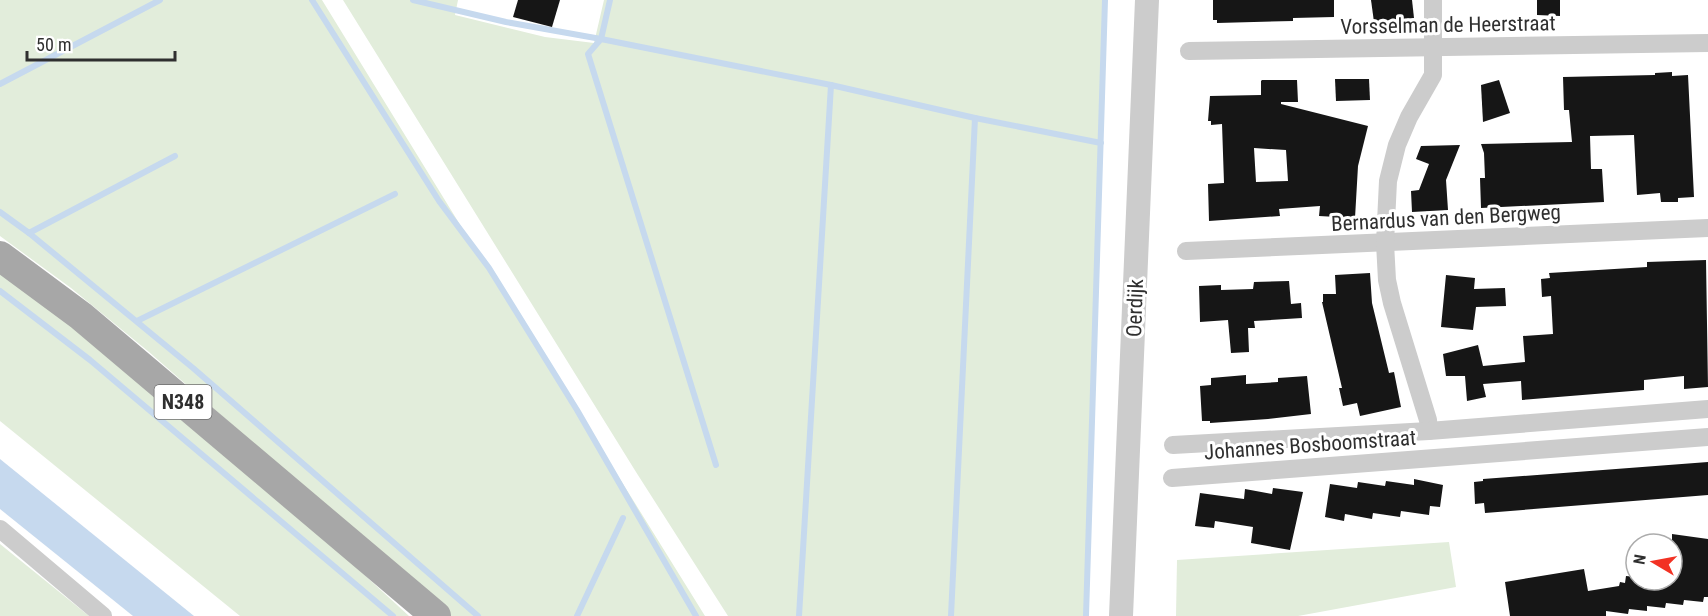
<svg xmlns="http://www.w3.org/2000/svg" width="1708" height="616" viewBox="0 0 1708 616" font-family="'Roboto Condensed',sans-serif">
  <rect width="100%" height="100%" fill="#fff"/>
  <g fill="#e2eddb">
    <polygon points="0,0 322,0 486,267 489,268 705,616 450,616 149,352 71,288 0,236"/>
    <polygon points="343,0 458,0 455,15 545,37 594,43 604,0 1105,0 1100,234 1086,616 728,616 636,472"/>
    <polygon points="0,270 23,286 345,557 409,616 240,616 0,421"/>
    <polygon points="1449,542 1456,587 1298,616 1176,616 1177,560"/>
    <polygon points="0,544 89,616 0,616"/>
  </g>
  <polygon fill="#c6d9ee" points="0,459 194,616 133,616 0,509"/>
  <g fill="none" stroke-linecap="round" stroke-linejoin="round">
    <g stroke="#c6d9ee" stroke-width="6">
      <polyline points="312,0 439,201 489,268 577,410 696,616"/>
      <polyline points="413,0 506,22 601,39 610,0"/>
      <polyline points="0,84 160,0"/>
      <polyline points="0,212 29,233 193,368 478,616"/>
      <polyline points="29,233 175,156"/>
      <polyline points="0,291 90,360 393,616"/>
      <polyline points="137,321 395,194"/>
      <polyline points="716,465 588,54 601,39 831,85 975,118 1101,143"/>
      <polyline points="577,616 623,518"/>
      <polyline points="799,616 831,85"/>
      <polyline points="951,616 975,118"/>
      <polyline points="1086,616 1105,0"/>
    </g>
  </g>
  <g fill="#161616" fill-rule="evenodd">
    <polygon points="518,0 560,0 552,27 513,17"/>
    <polygon points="1213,0 1334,0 1334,17 1293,18 1293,21 1217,23 1217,20 1213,20"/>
    <polygon points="1371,0 1412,0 1414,18 1374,22"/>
    <polygon points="1537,0 1560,0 1560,16 1537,15"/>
    <polygon points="1672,72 1672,76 1688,75 1694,197 1678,198 1678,202 1661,202 1660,193 1637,195 1634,135 1590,136 1591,169 1602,169 1604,202 1481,208 1480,178 1485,178 1484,153 1481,144 1572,142 1569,110 1564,110 1563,77 1655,75 1655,73"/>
    <polygon points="1335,79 1369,79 1370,100 1336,101"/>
    <path d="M1262,80H1297L1298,102H1281V104L1368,126L1358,166L1355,218L1319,216L1320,206L1279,209L1280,216L1209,221L1208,184L1224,183L1222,124L1211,125V121H1208L1210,96L1261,95V81ZM1254,148L1286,150L1288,181L1256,182Z"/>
    <polygon points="1499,80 1510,113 1483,122 1481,85"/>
    <polygon points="1460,145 1446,180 1448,210 1412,212 1411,191 1419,190 1429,164 1416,159 1421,146"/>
    <polygon points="1706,260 1708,387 1684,389 1684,376 1644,380 1644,390 1522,400 1521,381 1483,384 1486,397 1467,401 1465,376 1446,376 1443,354 1478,345 1483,366 1525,362 1523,336 1553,334 1551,296 1542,297 1541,279 1550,278 1549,273 1647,267 1647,262"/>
    <polygon points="1370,273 1372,303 1389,373 1394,372 1401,407 1360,416 1357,403 1343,406 1339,388 1342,388 1322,302 1323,302 1323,294 1336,294 1335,275"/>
    <polygon points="1446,275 1475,278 1474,289 1505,288 1506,306 1476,307 1473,330 1441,327"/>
    <polygon points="1289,281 1291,304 1301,303 1302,318 1254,321 1255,328 1248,328 1249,352 1231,353 1228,320 1200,322 1199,286 1221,285 1221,290 1253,289 1254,282"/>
    <polygon points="1246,375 1246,384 1278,382 1278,378 1307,376 1311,414 1268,419 1210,423 1210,421 1202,421 1200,386 1211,385 1211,378"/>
    <polygon points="1708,462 1708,495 1485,513 1484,503 1475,504 1474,482 1483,481 1483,479"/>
    <polygon points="1414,479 1443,485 1440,507 1430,506 1429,515 1401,511 1400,517 1373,513 1372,519 1345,514 1344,521 1325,517 1330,484 1357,488 1358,482 1385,486 1386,481 1414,485"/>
    <polygon points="1273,488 1303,492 1290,550 1251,543 1253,527 1215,521 1214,528 1195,526 1200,493 1244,499 1245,489 1272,494"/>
    <polygon points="1672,534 1708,539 1708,597 1704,597 1703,602 1684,600 1683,605 1666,603 1665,608 1647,606 1647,611 1629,609 1628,614 1606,611 1606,616 1510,616 1505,582 1584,569 1588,591 1619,586 1620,582 1625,583 1626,576 1636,577 1636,580 1672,580"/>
  </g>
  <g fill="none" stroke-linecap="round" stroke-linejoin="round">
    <g stroke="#ccc" stroke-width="18">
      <polyline points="1189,51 1708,43"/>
      <polyline points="1186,251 1708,228"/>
      <polyline points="1429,431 1428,420 1392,303 1387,280 1385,243 1388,181 1397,145 1409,117 1433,75 1433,0"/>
      <polyline points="1173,445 1429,431 1708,409"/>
      <polyline points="1172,478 1708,437"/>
      <polyline points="0,529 103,616"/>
    </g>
    <polyline stroke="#ccc" stroke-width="24" points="1121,616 1147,0"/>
    <polyline stroke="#a7a7a7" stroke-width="30" points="0,256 81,316 436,616"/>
  </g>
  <g text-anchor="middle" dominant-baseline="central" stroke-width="6" stroke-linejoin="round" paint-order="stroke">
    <rect fill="#fff" stroke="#6d6d6d" stroke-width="1.5" x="154.5" y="385" width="57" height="34" rx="4.5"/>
    <g font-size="20" font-weight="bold" fill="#2f2f2f">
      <text x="183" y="402">N348</text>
    </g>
    <g font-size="21" fill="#2f2f2f" stroke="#fff">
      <text transform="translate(1448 25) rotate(-1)">Vorsselman de Heerstraat</text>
      <text transform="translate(1446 218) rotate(-3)">Bernardus van den Bergweg</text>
      <text transform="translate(1135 308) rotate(-88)">Oerdijk</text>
      <text transform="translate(1310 445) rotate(-4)">Johannes Bosboomstraat</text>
    </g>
  </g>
  <g transform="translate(1654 562) rotate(280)"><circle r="28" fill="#ffffff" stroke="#acacac" stroke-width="1.5"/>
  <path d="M0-4.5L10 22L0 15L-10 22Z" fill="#f23224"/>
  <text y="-9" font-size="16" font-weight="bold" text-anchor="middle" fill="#2f2f2f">N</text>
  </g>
  <path d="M27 51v9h148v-9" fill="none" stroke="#2f2f2f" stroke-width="3"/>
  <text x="36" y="51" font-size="18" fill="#2f2f2f" stroke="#ffffff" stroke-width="4.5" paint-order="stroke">50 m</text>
</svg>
